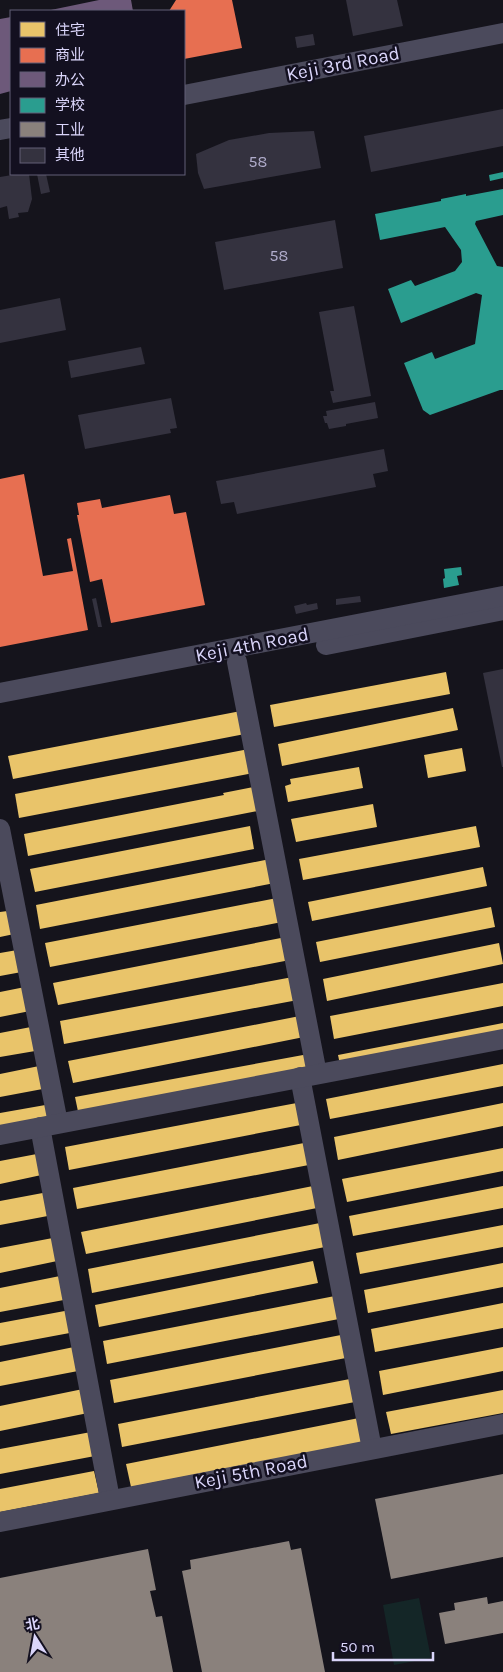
<svg xmlns="http://www.w3.org/2000/svg" width="503" height="1672" viewBox="0 0 503 1672" font-family="Karla,'Noto Sans SC',sans-serif">
  <rect width="100%" height="100%" fill="#15141c"/>
  <polygon fill="#142627" points="419,1598 431,1658 394,1665 383,1605"/>
  <g fill="#e9c46a">
    <polygon points="446,672 450,694 274,727 270,705"/>
    <polygon points="453,708 458,730 282,766 278,744"/>
    <polygon points="246,710 250,733 13,779 8,756"/>
    <polygon points="254,748 259,772 19,818 15,794"/>
    <polygon points="462,748 466,771 428,778 424,755"/>
    <polygon points="359,767 363,788 288,802 285,786 291,784 290,779"/>
    <polygon points="264,785 268,809 28,856 24,834 224,795 223,793"/>
    <polygon points="373,804 377,827 296,842 291,819"/>
    <polygon points="250,826 254,849 35,892 30,869"/>
    <polygon points="476,826 480,847 303,880 299,859"/>
    <polygon points="275,858 280,882 40,929 36,905"/>
    <polygon points="483,867 487,886 312,921 308,902"/>
    <polygon points="282,897 287,921 50,967 45,943"/>
    <polygon points="491,907 495,927 320,962 316,942"/>
    <polygon points="15,910 19,933 0,937 0,912"/>
    <polygon points="291,936 295,959 58,1005 53,983"/>
    <polygon points="499,943 503,964 327,1001 323,979"/>
    <polygon points="23,949 27,971 0,976 0,953"/>
    <polygon points="298,976 303,999 64,1044 60,1021"/>
    <polygon points="503,983 503,1006 334,1039 330,1016"/>
    <polygon points="30,986 35,1010 0,1017 0,992"/>
    <polygon points="305,1015 309,1036 73,1083 68,1061"/>
    <polygon points="503,1023 503,1047 343,1079 338,1055"/>
    <polygon points="36,1026 41,1050 0,1057 0,1033"/>
    <polygon points="314,1053 318,1077 80,1121 75,1097"/>
    <polygon points="503,1064 503,1086 330,1119 326,1099"/>
    <polygon points="44,1065 48,1088 0,1097 0,1074"/>
    <polygon points="302,1102 306,1124 69,1170 65,1147"/>
    <polygon points="503,1103 503,1126 338,1160 334,1137"/>
    <polygon points="51,1104 55,1127 0,1137 0,1113"/>
    <polygon points="309,1142 314,1164 77,1209 73,1188"/>
    <polygon points="503,1148 503,1171 347,1202 342,1179"/>
    <polygon points="42,1153 46,1174 0,1184 0,1161"/>
    <polygon points="318,1185 322,1207 86,1254 81,1232"/>
    <polygon points="503,1186 503,1208 353,1236 349,1216"/>
    <polygon points="48,1192 53,1215 0,1225 0,1201"/>
    <polygon points="325,1222 330,1246 92,1293 88,1269"/>
    <polygon points="503,1225 503,1247 360,1274 356,1253"/>
    <polygon points="58,1237 62,1260 0,1273 0,1248"/>
    <polygon points="313,1261 318,1283 99,1327 95,1305"/>
    <polygon points="503,1263 503,1287 368,1313 364,1290"/>
    <polygon points="65,1275 69,1299 0,1312 0,1288"/>
    <polygon points="340,1295 344,1318 107,1364 103,1341"/>
    <polygon points="503,1303 503,1328 375,1352 371,1329"/>
    <polygon points="70,1310 75,1332 0,1346 0,1323"/>
    <polygon points="346,1334 351,1357 114,1403 110,1380"/>
    <polygon points="74,1347 78,1371 0,1386 0,1362"/>
    <polygon points="503,1347 503,1371 383,1395 379,1371"/>
    <polygon points="355,1378 360,1401 122,1447 118,1424"/>
    <polygon points="83,1389 88,1413 0,1431 0,1406"/>
    <polygon points="503,1390 503,1413 391,1434 386,1412"/>
    <polygon points="364,1417 368,1441 131,1487 126,1464"/>
    <polygon points="91,1432 95,1456 0,1474 0,1449"/>
    <polygon points="94,1471 99,1493 0,1512 0,1489"/>
  </g>
  <g fill="#e76f51">
    <polygon points="176,0 232,0 242,48 184,59 184,11 169,11"/>
    <polygon points="11,19 11,90 0,92 0,21"/>
    <polygon points="24,474 43,576 73,571 67,539 71,538 88,630 0,647 0,479"/>
    <polygon points="170,495 174,514 186,512 205,605 111,623 102,579 90,582 77,515 79,515 77,503 100,499 102,508"/>
  </g>
  <g fill="#6d597a">
    <polygon points="99,0 131,0 133,11 46,11"/>
    <polygon points="11,17 11,91 0,94 0,19"/>
  </g>
  <g fill="#2a9d8f">
    <polygon points="503,172 503,178 490,181 489,175"/>
    <polygon points="503,189 503,215 476,221 475,224 497,266 503,267 503,390 500,390 430,415 423,410 404,363 432,352 435,359 475,344 482,295 476,293 401,323 388,289 411,280 415,286 455,271 462,262 461,250 445,227 380,240 375,214 441,201 441,199 466,194 466,196"/>
    <polygon points="461,567 462,575 457,576 459,585 444,588 443,579 445,578 444,569"/>
  </g>
  <g fill="#8a817c">
    <polygon points="503,1474 503,1557 391,1579 375,1499"/>
    <polygon points="289,1541 291,1550 301,1548 325,1672 202,1672 182,1571 191,1569 190,1560"/>
    <polygon points="148,1549 156,1590 150,1591 156,1617 162,1616 173,1672 0,1672 0,1578"/>
    <polygon points="487,1597 488,1604 503,1601 503,1633 445,1644 439,1613 455,1610 454,1603"/>
  </g>
  <g fill="#34323f">
    <polygon points="346,0 397,0 403,26 353,36"/>
    <polygon points="313,34 315,45 297,48 295,37"/>
    <polygon points="503,109 503,146 371,172 364,136"/>
    <polygon points="314,131 321,168 204,189 198,173 196,154 229,140 269,133"/>
    <polygon points="18,174 29,174 32,199 28,212 18,213 19,217 9,219 7,206 0,208 0,177"/>
    <polygon points="37,174 46,174 50,192 41,194"/>
    <polygon points="335,220 343,268 224,290 215,242"/>
    <polygon points="60,298 66,330 0,343 0,310"/>
    <polygon points="354,306 371,396 333,403 330,391 334,391 319,312"/>
    <polygon points="141,347 145,364 71,378 68,361"/>
    <polygon points="171,398 177,428 170,429 171,433 85,449 78,415"/>
    <polygon points="375,402 378,418 346,424 346,426 329,429 327,423 325,423 323,416 327,416 326,411"/>
    <polygon points="384,449 388,471 373,474 376,487 237,514 234,502 221,504 216,481"/>
    <polygon points="360,596 361,602 336,605 336,599"/>
    <polygon points="96,598 102,627 98,627 92,599"/>
    <polygon points="306,603 307,605 317,603 318,609 296,614 294,606"/>
    <polygon points="503,669 503,767 502,767 483,673"/>
  </g>
  <g fill="none" stroke-linecap="round" stroke-linejoin="round">
    <g stroke="#4b4a5c" stroke-width="20">
      <polyline points="184,95 503,33"/>
      <polyline points="0,130 11,128"/>
      <polyline points="326,645 503,610"/>
      <polyline points="237,662 317,1074"/>
      <polyline points="0,693 503,596"/>
      <polyline points="0,829 58,1123"/>
      <polyline points="300,1077 372,1449"/>
      <polyline points="40,1127 110,1499"/>
      <polyline points="0,1135 503,1039"/>
      <polyline points="0,1522 503,1424"/>
    </g>
  </g>
  <g text-anchor="middle" dominant-baseline="central" stroke-width="5" stroke-linejoin="round" paint-order="stroke">
    <g font-size="16" fill="#b0accb">
      <text x="258" y="161">58</text>
      <text x="279" y="255">58</text>
    </g>
    <g font-size="19" fill="#dad5fa" stroke="#131020">
      <text transform="translate(343 64) rotate(-11)">Keji 3rd Road</text>
      <text transform="translate(252 645) rotate(-11)">Keji 4th Road</text>
      <text transform="translate(251 1472) rotate(-11)">Keji 5th Road</text>
    </g>
  </g>
  <rect x="10" y="10" width="175" height="165" fill="#131020" stroke="#635f77"/>
  <rect x="20" y="22" width="25" height="15" fill="#e9c46a" stroke="#635f77"/>
  <text x="55" y="35" font-size="15" fill="#dad5fa">住宅</text>
  <rect x="20" y="48" width="25" height="15" fill="#e76f51" stroke="#635f77"/>
  <text x="55" y="60" font-size="15" fill="#dad5fa">商业</text>
  <rect x="20" y="72" width="25" height="15" fill="#6d597a" stroke="#635f77"/>
  <text x="55" y="85" font-size="15" fill="#dad5fa">办公</text>
  <rect x="20" y="98" width="25" height="15" fill="#2a9d8f" stroke="#635f77"/>
  <text x="55" y="110" font-size="15" fill="#dad5fa">学校</text>
  <rect x="20" y="122" width="25" height="15" fill="#8a817c" stroke="#635f77"/>
  <text x="55" y="135" font-size="15" fill="#dad5fa">工业</text>
  <rect x="20" y="148" width="25" height="15" fill="#34323f" stroke="#635f77"/>
  <text x="55" y="160" font-size="15" fill="#dad5fa">其他</text>
  <g transform="translate(35 1637) rotate(349)" stroke="#131020" stroke-width="4" paint-order="stroke">
  <path d="M0-4L9 19L0 12L-9 19Z" fill="#dad5fa"/>
  <text y="-8" font-size="14" font-weight="bold" text-anchor="middle" fill="#dad5fa">北</text>
  </g>
  <path d="M333 1652v8h100v-8" fill="none" stroke="#dad5fa" stroke-width="2.5"/>
  <text x="340" y="1652" font-size="15" fill="#dad5fa" stroke="#131020" stroke-width="4" paint-order="stroke">50 m</text>
</svg>
